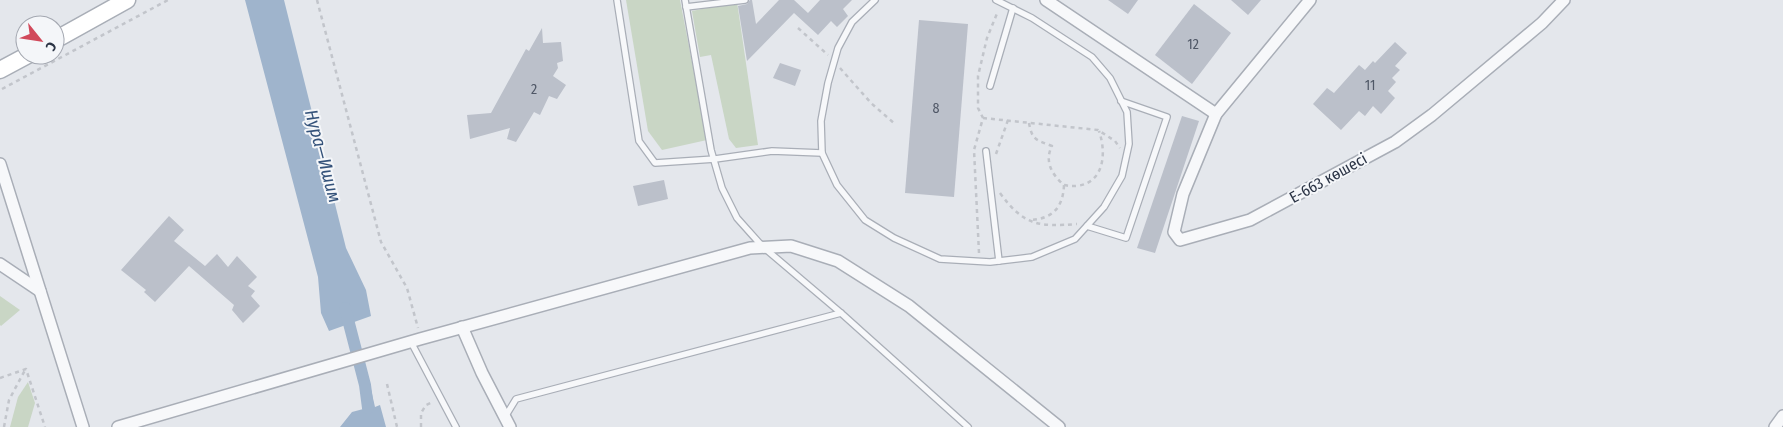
<svg xmlns="http://www.w3.org/2000/svg" width="1783" height="427" viewBox="0 0 1783 427" font-family="'Fira Sans Condensed',sans-serif">
  <rect width="100%" height="100%" fill="#e4e7ec"/>
  <g fill="#c9d6c5">
    <polygon points="626,0 680,0 707,140 662,150 648,131"/>
    <polygon points="690,0 692,11 737,2 758,145 736,148 729,139 711,55 700,57"/>
    <polygon points="0,296 20,310 1,326 0,325"/>
    <polygon points="28,382 35,403 28,427 10,427 18,397"/>
  </g>
  <g fill="#9fb4cc">
    <polygon points="245,0 284,0 346,248 366,290 371,316 329,331 321,313 318,277"/>
    <polygon points="370,385 375,407 380,405 386,427 340,427 352,412 367,408 361,387"/>
  </g>
  <g fill="none" stroke-linecap="round" stroke-linejoin="round">
    <polyline stroke="#9fb4cc" stroke-width="12" points="345,308 365,385 368,408"/>
  </g>
  <g fill="#bbc0ca">
    <polygon points="750,0 752,0 756,24 779,0 794,0 808,13 820,0 852,0 843,9 848,16 837,27 831,21 818,35 794,13 747,61 738,6 747,4"/>
    <polygon points="1108,0 1138,0 1128,14"/>
    <polygon points="1231,0 1261,0 1248,15"/>
    <polygon points="1194,4 1231,33 1192,84 1155,55"/>
    <polygon points="919,20 968,24 954,197 905,193"/>
    <polygon points="542,28 543,43 561,42 563,61 557,63 558,68 553,76 566,85 557,99 549,96 540,115 534,112 516,142 507,139 510,128 470,139 467,115 491,113 526,49 529,51"/>
    <polygon points="1395,42 1407,53 1395,66 1400,70 1392,78 1396,82 1388,91 1395,98 1381,114 1373,106 1365,116 1359,111 1341,130 1313,104 1327,88 1334,93 1359,65 1365,70 1373,61 1375,63"/>
    <polygon points="780,63 801,70 795,86 773,78"/>
    <polygon points="1182,116 1199,121 1155,253 1137,248"/>
    <polygon points="664,180 668,199 638,206 633,186"/>
    <polygon points="169,216 184,230 174,241 205,266 217,254 228,267 237,256 257,277 248,286 255,291 251,296 260,306 243,323 232,310 234,305 189,266 155,302 144,292 146,290 121,270"/>
  </g>
  <g fill="none" stroke-linecap="round" stroke-linejoin="round">
    <defs>
      <g id="service">
        <polyline points="617,0 639,141 655,163 715,159 772,151 822,153"/>
        <polyline points="685,0 711,150 722,188 737,218 762,246 841,313 968,427"/>
        <polyline points="875,0 852,22 838,48 828,83 821,121 822,153 837,185 865,220 894,238 940,259 990,262 1032,257 1075,239 1104,207 1122,176 1129,144 1127,112 1110,78 1092,57 1032,18 996,0"/>
        <polyline points="686,7 745,0"/>
        <polyline points="990,86 1013,8"/>
        <polyline points="986,151 999,261"/>
        <polyline points="1087,226 1126,238 1167,117 1121,101"/>
        <polyline points="411,342 456,427"/>
        <polyline points="505,417 516,399 841,313"/>
      </g>
      <g id="minor">
        <polyline points="1046,0 1216,114"/>
        <polyline points="1310,0 1216,114 1183,194 1174,232 1180,240 1250,220 1395,142 1432,115 1542,23 1564,0"/>
        <polyline points="0,164 83,427"/>
        <polyline points="0,264 40,291"/>
        <polyline points="462,327 482,373 510,427"/>
        <polyline points="118,427 420,339 750,248 791,246 838,261 909,306 1059,427"/>
        <polyline points="1775,427 1783,416"/>
      </g>
      <g id="secondary">
        <polyline points="55,40 127,0"/>
        <polyline points="0,70 28,55"/>
      </g>
    </defs>
    <use href="#service" stroke="#a9aeb7" stroke-width="8"/>
    <use href="#minor" stroke="#a9aeb7" stroke-width="14"/>
    <use href="#secondary" stroke="#a9aeb7" stroke-width="19"/>
    <g stroke="#c2c5cb" stroke-width="2.5" stroke-dasharray="4 4" stroke-linecap="butt">
      <polyline points="317,0 381,242 407,288 418,328"/>
      <polyline points="798,28 828,55"/>
      <polyline points="840,68 871,103 895,124"/>
      <polyline points="2,89 168,0"/>
      <polyline points="983,118 1098,130 1115,141 1120,148"/>
      <path d="M1029,123C1032,140 1036,140 1052,146C1044,161 1052,175 1064,185C1063,208 1052,219 1030,220"/>
      <polyline points="996,154 1008,120"/>
      <path d="M1064,185C1100,192 1109,160 1099,131"/>
      <path d="M1000,193C1024,226 1039,227 1077,224"/>
      <polyline points="979,253 974,150 983,118 978,108 978,76 987,38 998,11"/>
      <polyline points="0,378 26,369 45,427"/>
      <polyline points="387,384 397,427"/>
      <polyline points="4,427 9,400 25,370"/>
      <polyline points="421,427 421,413 426,405 433,402"/>
    </g>
    <use href="#service" stroke="#f7f8fa" stroke-width="5.5"/>
    <use href="#minor" stroke="#f7f8fa" stroke-width="11"/>
    <use href="#secondary" stroke="#fff" stroke-width="16"/>
  </g>
  <g text-anchor="middle" dominant-baseline="central" stroke-width="4" stroke-linejoin="round" paint-order="stroke">
    <g font-size="14" fill="#4f5766">
      <text x="1193" y="44">12</text>
      <text x="1370" y="85">11</text>
      <text x="534" y="89">2</text>
      <text x="936" y="108">8</text>
    </g>
    <g font-size="16" fill="#2b3445" stroke="#f4f6f9">
      <text transform="translate(1328 178) rotate(-29)">Е-663 көшесі</text>
    </g>
    <g font-size="18" font-style="italic" fill="#34527a" stroke="#f4f6f9">
      <text transform="translate(323 156) rotate(75)">Нура—Ишим</text>
    </g>
  </g>
  <g transform="translate(40 40) rotate(120)"><circle r="24" fill="#f4f6f9" stroke="#a4a8b1"/>
  <path d="M0-4L9 19L0 12L-9 19Z" fill="#d1495b"/>
  <text y="-8" font-size="14" font-weight="bold" text-anchor="middle" fill="#2b3445">С</text>
  </g>
</svg>
